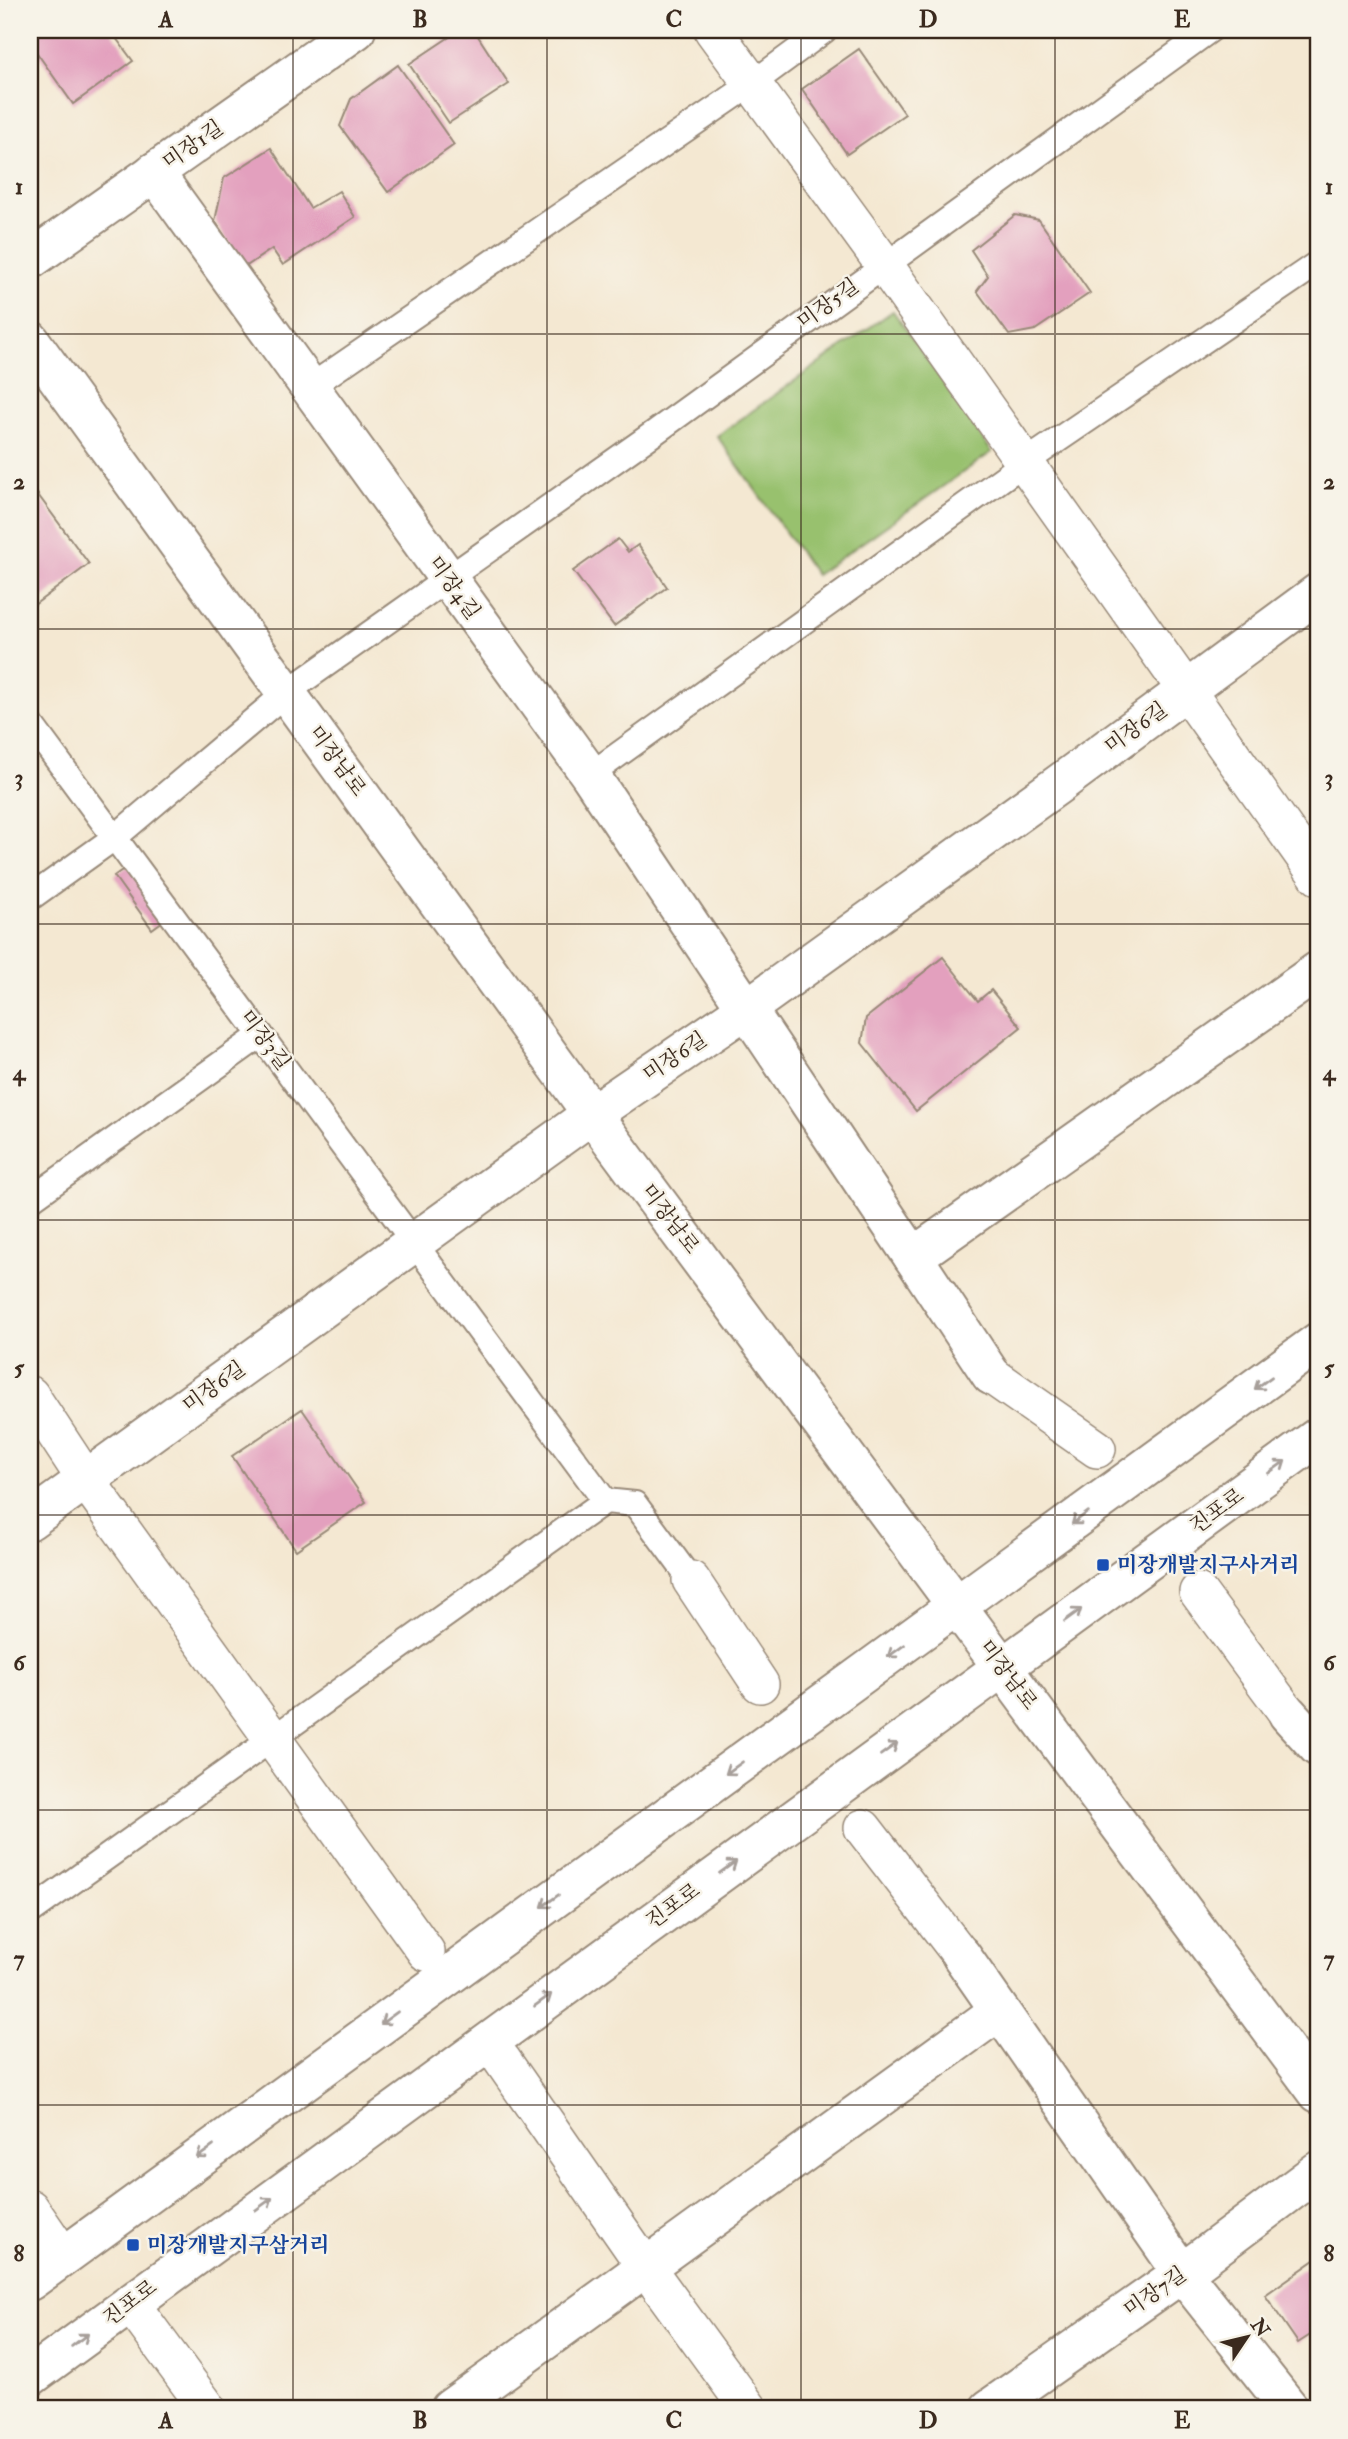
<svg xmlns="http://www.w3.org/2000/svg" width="1348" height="2439" viewBox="0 0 1348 2439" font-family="'IM FELL Double Pica','Noto Serif KR',serif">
  <rect width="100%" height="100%" fill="#f7f3e8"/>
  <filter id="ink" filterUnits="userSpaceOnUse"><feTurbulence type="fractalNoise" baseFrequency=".0143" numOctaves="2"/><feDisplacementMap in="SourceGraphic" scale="14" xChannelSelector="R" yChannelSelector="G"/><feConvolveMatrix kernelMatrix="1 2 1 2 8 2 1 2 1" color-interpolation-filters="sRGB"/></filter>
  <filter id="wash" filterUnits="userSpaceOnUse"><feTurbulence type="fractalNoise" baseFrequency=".00686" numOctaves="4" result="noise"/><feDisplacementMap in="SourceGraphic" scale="28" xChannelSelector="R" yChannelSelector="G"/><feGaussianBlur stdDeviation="1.57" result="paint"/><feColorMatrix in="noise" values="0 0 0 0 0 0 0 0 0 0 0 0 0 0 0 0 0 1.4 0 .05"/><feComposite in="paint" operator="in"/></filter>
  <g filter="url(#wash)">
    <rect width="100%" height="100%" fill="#f4e8d2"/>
    <polygon fill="#98c16e" stroke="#6a7646" stroke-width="2" points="893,311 992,452 816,575 717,436"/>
    <g id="blocks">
      <g fill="#e3a0be">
        <polygon points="30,30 110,30 133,61 73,104 30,43"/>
        <polygon points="460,30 474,30 509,84 449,123 409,64"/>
        <polygon points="859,49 905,114 847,154 802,89"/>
        <polygon points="398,65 454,145 388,192 340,126 351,99"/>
        <polygon points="271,148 310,208 339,191 355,217 283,265 272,249 245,267 215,221 224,178"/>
        <polygon points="1015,215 1039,220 1090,293 1035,330 1009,335 977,291 988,276 971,250"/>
        <polygon points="30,484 89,564 30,608"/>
        <polygon points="618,539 628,552 638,545 667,587 614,626 573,571"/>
        <polygon points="129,865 167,918 152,929 114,876"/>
        <polygon points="943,957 978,1001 991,990 1021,1027 916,1111 862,1043 866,1018"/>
        <polygon points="302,1409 366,1502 296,1550 232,1456"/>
        <polygon points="1318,2258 1318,2330 1298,2343 1265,2295"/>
      </g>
    </g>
  </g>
  <g filter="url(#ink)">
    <use href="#blocks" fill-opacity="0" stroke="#988978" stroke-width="2"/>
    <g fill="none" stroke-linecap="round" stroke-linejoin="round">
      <defs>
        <g id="service">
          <polyline points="310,387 753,83 825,30"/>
          <polyline points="30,723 605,1501 635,1504 691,1580"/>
          <polyline points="590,775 1024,463 1318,263"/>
          <polyline points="30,898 114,838 287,692 654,433 1210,30"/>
          <polyline points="30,1200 261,1035"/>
          <polyline points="30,1912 605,1501"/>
        </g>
        <g id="pedestrian">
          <polyline points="713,30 883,263 1318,876"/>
          <polyline points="991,1375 1097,1449"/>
          <polyline points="30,1395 86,1480 426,1952"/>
          <polyline points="691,1580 760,1684"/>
          <polyline points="1198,1592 1288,1714"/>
          <polyline points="863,1828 961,1955"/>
          <polyline points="502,2060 645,2266 749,2409"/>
          <polyline points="30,2208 63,2256"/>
          <polyline points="130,2303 208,2409"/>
        </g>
        <g id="minor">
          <polyline points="154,172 590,775 913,1257 1318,971"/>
          <polyline points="913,1257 991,1375"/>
          <polyline points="30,1520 592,1114 746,1009 1059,784 1318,593"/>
          <polyline points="1288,1714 1318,1747"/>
          <polyline points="961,1955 1182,2273 1290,2409"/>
          <polyline points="450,2409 999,2011"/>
          <polyline points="989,2409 1182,2273 1318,2171"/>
        </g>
        <g id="tertiary">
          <polyline points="30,260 356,30"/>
          <polyline points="30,340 592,1114 1318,2093"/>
          <polyline points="30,2281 1318,1342"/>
          <polyline points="30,2377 1318,1437"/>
        </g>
      </defs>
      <use href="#service" stroke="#988978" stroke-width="28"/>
      <use href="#pedestrian" stroke="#988978" stroke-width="40"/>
      <use href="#minor" stroke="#988978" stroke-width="42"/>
      <use href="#tertiary" stroke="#988978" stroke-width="42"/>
      <use href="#service" stroke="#fff" stroke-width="24"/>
      <use href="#pedestrian" stroke="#fff" stroke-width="37"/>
      <use href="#minor" stroke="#fff" stroke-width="38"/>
      <use href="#tertiary" stroke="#fff" stroke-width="38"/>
    </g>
    <defs><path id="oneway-shaft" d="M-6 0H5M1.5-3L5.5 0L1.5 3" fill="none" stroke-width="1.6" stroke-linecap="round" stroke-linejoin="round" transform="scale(1.75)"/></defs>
    <g stroke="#a79f9a">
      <use href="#oneway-shaft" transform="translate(1263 1383) rotate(144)"/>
      <use href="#oneway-shaft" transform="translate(1277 1467) rotate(-36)"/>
      <use href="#oneway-shaft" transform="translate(1080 1518) rotate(143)"/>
      <use href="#oneway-shaft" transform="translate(1073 1615) rotate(-36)"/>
      <use href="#oneway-shaft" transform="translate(896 1651) rotate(144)"/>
      <use href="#oneway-shaft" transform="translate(889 1749) rotate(-36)"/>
      <use href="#oneway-shaft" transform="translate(734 1768) rotate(144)"/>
      <use href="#oneway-shaft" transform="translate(728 1867) rotate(-36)"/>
      <use href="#oneway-shaft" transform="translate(550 1901) rotate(144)"/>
      <use href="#oneway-shaft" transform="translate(543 2000) rotate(-36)"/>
      <use href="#oneway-shaft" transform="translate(389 2018) rotate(144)"/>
      <use href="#oneway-shaft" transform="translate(205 2152) rotate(144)"/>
      <use href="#oneway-shaft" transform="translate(264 2204) rotate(-36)"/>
      <use href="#oneway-shaft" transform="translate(80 2340) rotate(-37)"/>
    </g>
  </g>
  <path fill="none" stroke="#3b2a1e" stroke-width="2" stroke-opacity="0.55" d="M293,30V2409M547,30V2409M801,30V2409M1055,30V2409M30,334H1318M30,629H1318M30,924H1318M30,1220H1318M30,1515H1318M30,1810H1318M30,2105H1318"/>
  <g fill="#1a4fb4" stroke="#f7f3e8" stroke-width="2.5">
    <rect x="1096" y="1558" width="14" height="14" rx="3.5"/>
    <rect x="126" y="2238" width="14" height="14" rx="3.5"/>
  </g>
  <g text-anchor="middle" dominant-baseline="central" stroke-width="5" stroke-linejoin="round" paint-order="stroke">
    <g font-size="21" fill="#3b2a1e" stroke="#f7f3e8">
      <text transform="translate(193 145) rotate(-35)">미장1길</text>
      <text transform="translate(828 304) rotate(-36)">미장5길</text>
      <text transform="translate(454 588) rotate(54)">미장4길</text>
      <text transform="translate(1136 728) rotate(-36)">미장6길</text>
      <text transform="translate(337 761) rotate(54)">미장남로</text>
      <text transform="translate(265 1040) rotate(53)">미장3길</text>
      <text transform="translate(675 1057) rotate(-34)">미장6길</text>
      <text transform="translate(670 1219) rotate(53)">미장남로</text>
      <text transform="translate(214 1387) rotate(-36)">미장6길</text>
      <text transform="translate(1217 1511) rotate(-36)">진포로</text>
      <text transform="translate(1008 1675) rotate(53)">미장남로</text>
      <text transform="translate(673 1906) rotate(-36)">진포로</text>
      <text transform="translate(1155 2292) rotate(-35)">미장7길</text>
      <text transform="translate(130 2303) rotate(-37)">진포로</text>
    </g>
    <g font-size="21" font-weight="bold" fill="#164399" stroke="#f7f3e8" text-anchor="start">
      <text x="1117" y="1565">미장개발지구사거리</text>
      <text x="147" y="2245">미장개발지구삼거리</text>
    </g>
  </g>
  <rect width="1348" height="2439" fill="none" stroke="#f7f3e8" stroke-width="77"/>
  <g transform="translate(1247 2337) rotate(55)" stroke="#f7f3e8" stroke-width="5" paint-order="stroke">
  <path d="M0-5L12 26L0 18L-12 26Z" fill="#3b2a1e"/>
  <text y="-10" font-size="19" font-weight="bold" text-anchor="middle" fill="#3b2a1e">N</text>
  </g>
  <rect x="38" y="38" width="1272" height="2362" fill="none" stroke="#3b2a1e" stroke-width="2.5"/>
  <g font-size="23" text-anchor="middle" font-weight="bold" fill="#3b2a1e">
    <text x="166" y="27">A</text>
    <text x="420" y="27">B</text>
    <text x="674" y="27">C</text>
    <text x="928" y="27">D</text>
    <text x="1182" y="27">E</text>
    <text x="19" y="194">1</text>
    <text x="1329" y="194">1</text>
    <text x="19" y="489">2</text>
    <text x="1329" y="489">2</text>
    <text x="19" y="785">3</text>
    <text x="1329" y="785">3</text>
    <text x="19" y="1080">4</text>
    <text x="1329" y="1080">4</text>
    <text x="19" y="1375">5</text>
    <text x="1329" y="1375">5</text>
    <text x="19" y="1670">6</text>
    <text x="1329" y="1670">6</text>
    <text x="19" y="1966">7</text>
    <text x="1329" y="1966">7</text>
    <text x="19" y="2261">8</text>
    <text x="1329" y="2261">8</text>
    <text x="166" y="2428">A</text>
    <text x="420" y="2428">B</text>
    <text x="674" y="2428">C</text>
    <text x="928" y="2428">D</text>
    <text x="1182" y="2428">E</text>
  </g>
</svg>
